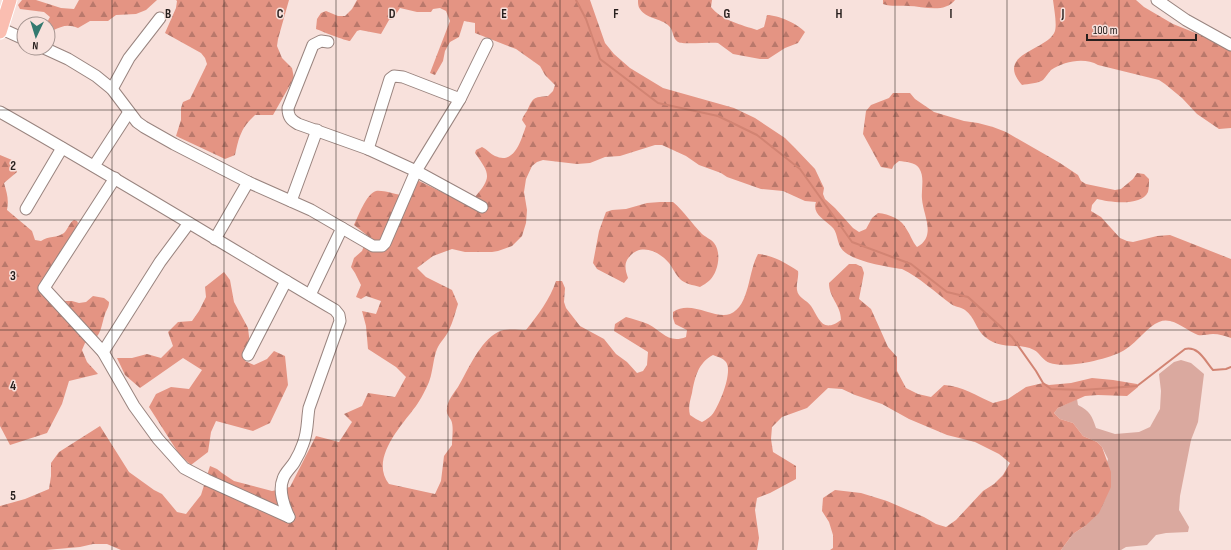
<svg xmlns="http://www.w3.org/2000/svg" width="1231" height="550" viewBox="0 0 1231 550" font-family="'Sofia Sans Condensed',sans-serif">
  <defs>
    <pattern id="forest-firs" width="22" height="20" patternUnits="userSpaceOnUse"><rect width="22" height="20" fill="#e49483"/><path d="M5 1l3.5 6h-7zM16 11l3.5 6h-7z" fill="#b9786b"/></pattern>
  </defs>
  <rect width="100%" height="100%" fill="#f8e1dc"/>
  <path fill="#daa99f" d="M1181,360L1191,363L1204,374L1198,422L1191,440L1180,496L1179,510L1189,527L1188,532L1166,533L1156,535L1147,545L1126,547L1121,550H1061L1073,534L1085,526L1108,459L1102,447L1097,442L1083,436L1073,423L1060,419L1054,413L1058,408L1077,399L1078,405C1090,411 1092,416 1096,428L1115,434L1139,432L1150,427L1160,409L1161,391L1159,374L1174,362Z"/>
  <g fill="url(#forest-firs)" fill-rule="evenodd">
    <path d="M22,0H36L61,8L74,9L79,0H157L146,10L136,14L116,15L108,21H90L78,28C68,24 62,26 52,31L48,28V24H46L50,17L44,12L20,9L18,5Z"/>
    <path d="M176,0H289L278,39L277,46L282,58L292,68L294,78L273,115H255C241,128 239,137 235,155L225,159L176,136L181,120V108L183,102L190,99L207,64L205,58L201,53L165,33L176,8L177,1Z"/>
    <path d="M357,0H590L605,43L614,54L630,68L663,88L734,108L755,118L785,138L795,148L815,169L824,188L823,194L825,199L835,208L853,228L859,232L866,229L872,218L878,213C889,214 902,219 907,230C911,236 912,241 917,247C937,236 923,215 922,199C921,189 925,177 919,168C915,162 906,162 899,161L894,165L892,169L881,167L863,134L866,111L871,105L889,98L893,93H910L915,99L934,112L964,121L978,123L993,127L1006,132L1060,163L1078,175L1081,181L1086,184L1115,190L1121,189L1133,179L1137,173L1144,174L1149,179C1149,183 1149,188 1148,192C1141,207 1109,202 1097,199L1092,205L1091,211L1101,217L1120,238L1127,241L1133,242L1157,236L1170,235L1231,259V338C1225,336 1219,334 1213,334C1208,334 1202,336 1198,335C1186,331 1173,316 1159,322C1148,326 1137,342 1126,349C1112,359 1066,369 1050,363C1043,361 1040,353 1034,350C1019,342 1002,351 985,337C976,330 975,317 965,310C961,307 955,307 951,304C935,292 920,278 902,269C887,267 849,261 841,248C836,240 838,232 831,226C823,219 812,213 816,202L805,201L783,191L761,189L727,177L721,173L699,165L686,156L662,145H655L620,156L605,157L590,163L577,164L543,160L537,162L532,166L526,179L524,192L527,210L526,223L522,236L512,246L498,251L492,252H465L452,249L433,256L417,268L426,277L452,290L458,304C455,313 453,322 449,330C446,337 440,342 437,349C433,359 433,371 429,382C426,389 421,399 416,406C402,425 369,459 389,484L435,494L441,481L444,456L452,445C452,437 454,426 451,420C449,416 446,414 447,409C447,401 454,393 458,387C468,370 480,341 498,332C506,328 517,330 526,330C538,315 550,299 556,281H562L565,288L564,302L566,308L580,326L604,339L616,354L627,362L637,373L643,371L647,365L648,352L614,331L615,324L626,317C633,319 641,321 648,324C662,331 668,344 686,337L687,330L675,324L673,318V312C691,299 715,320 730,314C750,306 748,271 758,254C773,255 786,263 798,271C799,277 796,284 797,290C798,298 807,300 811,306C819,318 822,334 841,320C841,305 829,298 829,283L849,264H856L862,267L864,273L859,299L871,309L888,347L897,357V371L906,388L918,394L931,397L944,385C962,386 977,396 993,403L1008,399L1026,387L1043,383L1049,385L1071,383L1092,378L1113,380L1137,384L1138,387L1127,396L1098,395L1085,396L1058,408L1054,413L1060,419L1073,423L1083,436L1097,442L1102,447L1111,472V487L1099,513L1085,526L1073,534L1061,550H830L833,548V535L829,522L822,511L823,498L835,490L861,493L887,501L924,517L936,524L946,527L956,520L983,491L994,484L1003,475L1010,463L999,454L975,442L947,435L909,419L882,404L855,395L842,389L828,388L807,408L782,417L772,427L771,439L773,452L796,466V479L770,493L757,498L755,510L759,538L757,550H121L107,544H93L80,547L46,550H0V506L25,499L49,489L51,476V463L59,452L100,426L129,472L154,490L162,494L177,512L186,514L201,495L210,466L217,469L222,473L234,481L272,491L290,487L316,436L339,442L352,422L344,414L362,406L368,393L395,397L406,377L396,367L368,349L366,326L362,311L376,314L381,301L366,296L361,299L356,297L361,285L355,273L351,267L354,258L362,251L368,236L354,225C358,217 366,194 376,191C383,190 394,194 401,195L417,180L452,197H475C492,177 490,174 475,153L476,150L482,147C487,149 490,154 495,156C515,165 521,140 526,126L522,120C523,116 525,114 527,111C533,98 533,97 548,96L553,91L555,85L545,75L540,66L516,49L475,33V23L464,21L459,37L450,42L445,51L443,61L435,75L430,73L450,21L446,11L440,8L433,9L431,12H417L400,8L393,19L389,20L381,34L360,30L357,31L350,41C346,41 321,31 316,29L317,19L321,13L326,11L338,16H345L352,9ZM713,355C718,357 723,358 726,362C733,372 720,403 714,412C711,417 707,419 702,422L696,419L690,415C688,407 690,401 692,393C695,377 698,363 713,355Z"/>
    <path d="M638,0H712L711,7C721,20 742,25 757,30L764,27L767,15C778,15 798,24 805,32L798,43L785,48L768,59H760L733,54L718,43C710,42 683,45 678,42C672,38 674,31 669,26C661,18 646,19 640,9C638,7 638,2 638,0Z"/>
    <path d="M883,0H955C944,14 923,6 908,6C899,5 892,7 883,4Z"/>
    <path d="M1053,0H1136L1144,7L1173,24L1213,40L1231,51V128L1219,129L1197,114L1182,98L1165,84L1159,80L1098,65C1085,57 1064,61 1051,70C1048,73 1046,77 1043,80C1039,83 1028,84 1022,85C994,53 1048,51 1055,31C1057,24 1054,8 1053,0Z"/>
    <path d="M0,155L12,160L17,172L4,183C7,193 9,200 7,210L32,231L35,240L41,241C48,236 57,238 64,233C68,229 69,223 74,220L77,221L78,223L64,260L52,282L51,293L65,301H72L79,303L86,302L93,296L104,298L109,302C109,307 107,309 105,314C101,326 101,341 85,343L82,350L87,362L98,374L69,381L62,404L47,433L10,445L0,426Z"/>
    <path d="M660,202H673C684,211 692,224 702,234C705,237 711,239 714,243C722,253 718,272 710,280C707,283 703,285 700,287C693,285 685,284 680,279C675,274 673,268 669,263C658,250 638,242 627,260C624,266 626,272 628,278L624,283L597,269L593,263L599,231L606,212L612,210L626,209L647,203Z"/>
    <polygon points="224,272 230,280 234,302 248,328 250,345 245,361 254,365 267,359 274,351 285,356 288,385 270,423 253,431 216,421 211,432 208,452 191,465 179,454 149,407 156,394 171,387 189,389 202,370 183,358 140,388 125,375 117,358 132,358 147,354 161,358 173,346 168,332 178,322 192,321 199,311 206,297 205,287"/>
  </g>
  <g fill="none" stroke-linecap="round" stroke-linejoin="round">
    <path stroke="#d28473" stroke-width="2" d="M576,0L586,19L600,59L658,103L718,116L757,135L800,169L852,242L911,264L947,292L968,297L1012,337L1036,371L1043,383L1051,389L1083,390L1137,386L1185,349C1199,346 1205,361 1213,370L1226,369L1231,367"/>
    <defs>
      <g id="minor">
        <polyline points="1157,0 1186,20 1231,45"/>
        <polyline points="2,29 24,39"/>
        <path d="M328,42L321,41L313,45L288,108C288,117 291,120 298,124L368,149L416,171L482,207"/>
        <polyline points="44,48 68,59 96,76 112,89 137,122 144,127 174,144 248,182 311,210 373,246 382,246 385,243 416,171 460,99 487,44"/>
        <polyline points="112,89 129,58 160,18"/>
        <path d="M0,112C113,176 223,244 335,310L339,315L340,321L309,408C307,420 308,432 303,444C301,450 298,456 295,461C292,467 285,472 283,479C278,491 284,506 289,517"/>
        <polyline points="368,149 390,79 394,76 403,77 460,99"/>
        <polyline points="94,166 129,112"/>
        <polyline points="115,178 44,288 103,352 134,406 158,439 184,468 207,480 289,517"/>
        <polyline points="291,201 317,130"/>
        <polyline points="26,209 62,148"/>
        <polyline points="215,239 248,182"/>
        <polyline points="310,295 342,228"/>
        <polyline points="103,352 160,262 189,223"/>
        <polyline points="248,355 286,281"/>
      </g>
      <polyline id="major" points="0,32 10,0"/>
    </defs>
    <use href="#minor" stroke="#99847f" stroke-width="13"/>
    <use href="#major" stroke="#fff" stroke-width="15"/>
    <use href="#minor" stroke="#fff" stroke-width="11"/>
    <use href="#major" stroke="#fabeb1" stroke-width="13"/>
  </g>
  <path fill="none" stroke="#28201e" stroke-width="1" stroke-opacity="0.55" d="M112,0V550M224,0V550M336,0V550M448,0V550M560,0V550M671,0V550M783,0V550M895,0V550M1007,0V550M1119,0V550M0,110H1231M0,220H1231M0,330H1231M0,440H1231"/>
  <g font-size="13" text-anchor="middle" font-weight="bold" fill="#28201e" stroke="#f8e1dc" stroke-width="3" stroke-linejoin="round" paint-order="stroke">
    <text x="168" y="18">B</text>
    <text x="280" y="18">C</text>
    <text x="392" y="18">D</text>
    <text x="504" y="18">E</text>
    <text x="616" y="18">F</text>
    <text x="727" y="18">G</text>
    <text x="839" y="18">H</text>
    <text x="951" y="18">I</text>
    <text x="1063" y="18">J</text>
    <text x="13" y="170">2</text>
    <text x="13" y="280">3</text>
    <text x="13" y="390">4</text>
    <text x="13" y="500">5</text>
  </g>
  <g transform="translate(36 36) rotate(184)"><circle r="19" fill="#f8e1dc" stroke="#a59490"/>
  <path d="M0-3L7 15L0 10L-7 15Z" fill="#33796f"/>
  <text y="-6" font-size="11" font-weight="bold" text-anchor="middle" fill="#28201e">N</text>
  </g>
  <path d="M1087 34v6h109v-6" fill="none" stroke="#28201e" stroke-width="2"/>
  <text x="1093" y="34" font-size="12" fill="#28201e" stroke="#f8e1dc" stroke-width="3" paint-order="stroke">100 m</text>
</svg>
